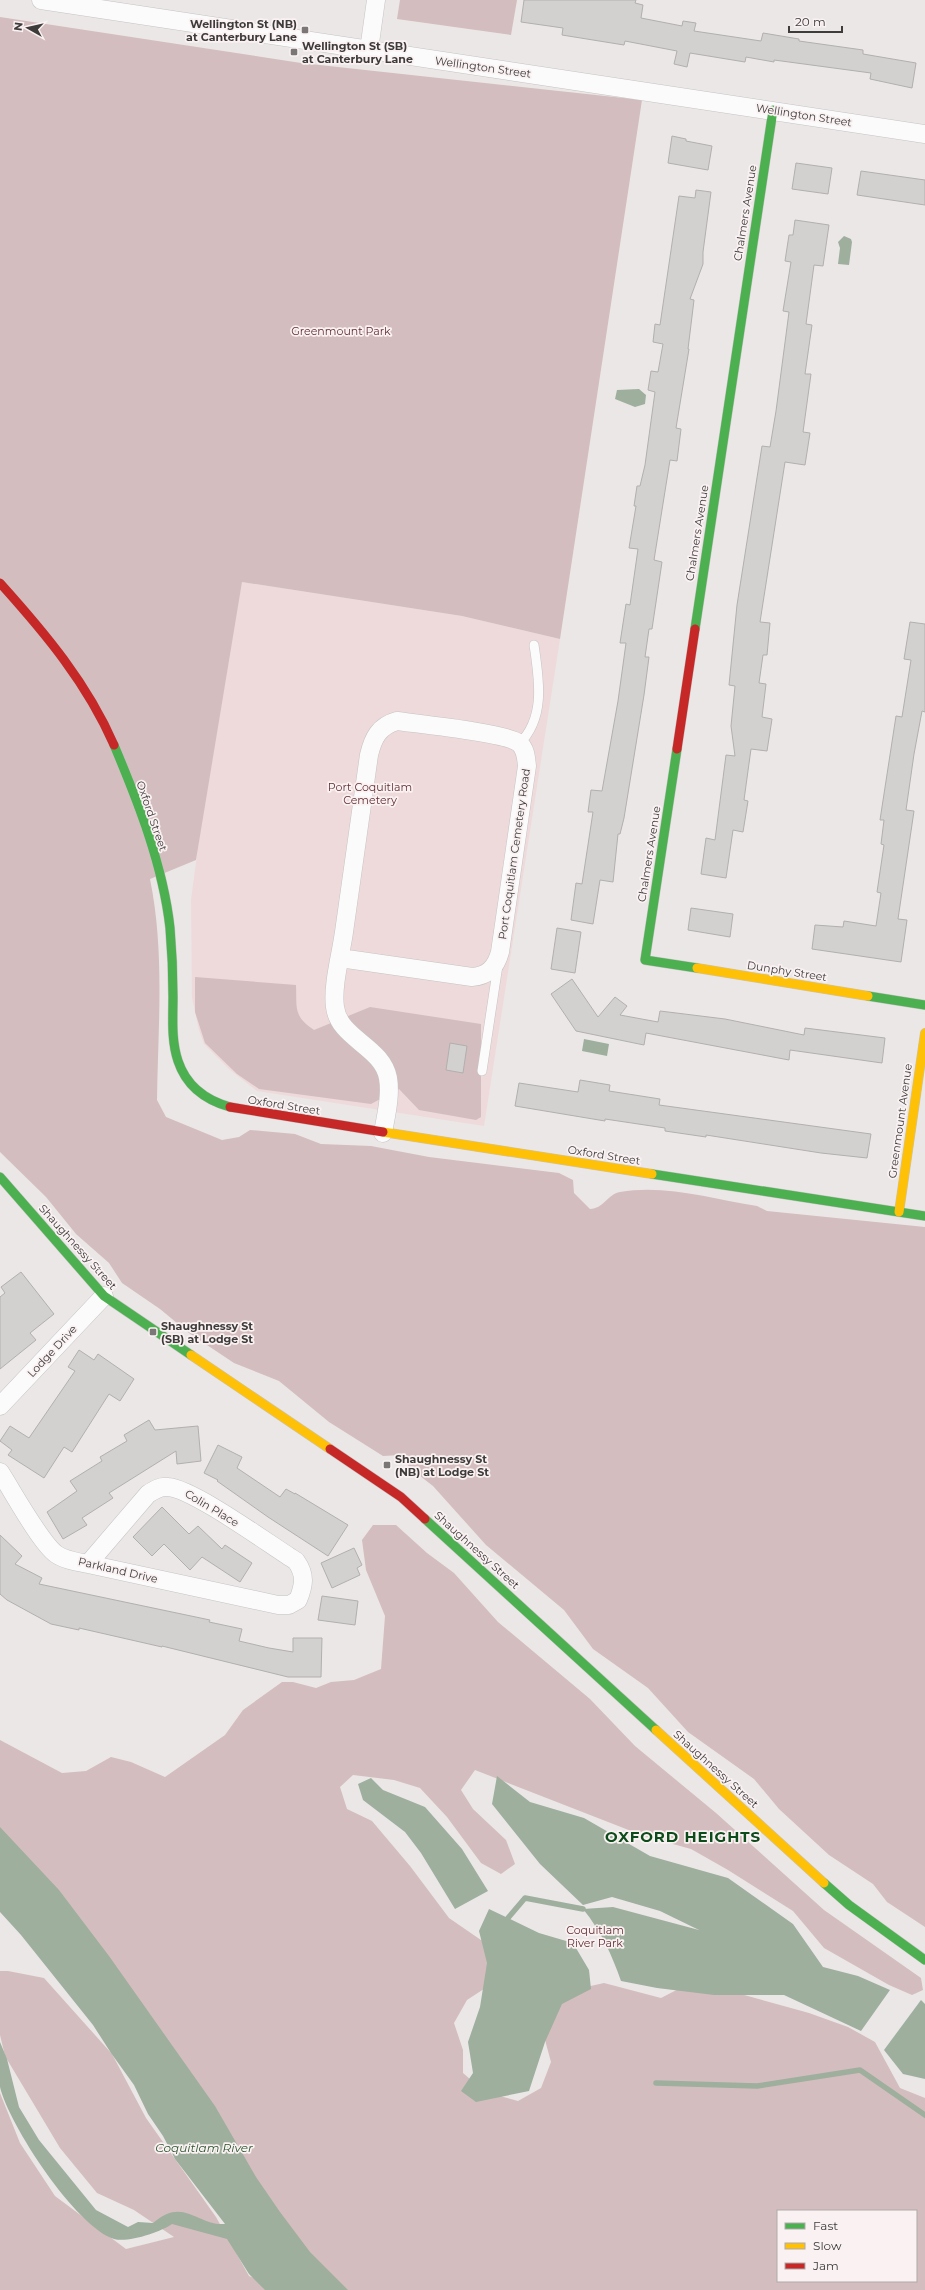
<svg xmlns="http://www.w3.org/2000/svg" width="925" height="2290" viewBox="0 0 925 2290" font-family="Montserrat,sans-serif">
  <rect width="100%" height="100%" fill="#ebe7e7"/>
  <polygon fill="#eedadb" points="242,582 462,616 560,639 484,1126 257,1091 229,1069 204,1044 199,1030 192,998 191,900 208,772"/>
  <g fill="#d4bdbe" fill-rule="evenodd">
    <polygon points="400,0 517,0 511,35 397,19"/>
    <path d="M0,17L301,63L642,100L560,639L462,616L242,582L196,860L150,879C165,952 158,1026 157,1100L166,1117L222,1140L239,1137L250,1130L295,1134L321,1144L371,1146L429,1157L559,1173L573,1180L574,1193L590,1209C603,1209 608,1194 620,1192C665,1184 713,1199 757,1206L767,1211L925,1227V1927L887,1902L873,1884L829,1855L779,1809L754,1779L688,1732L648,1688L593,1649L564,1610L486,1545L433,1486L411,1469L400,1455L383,1456L329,1422L279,1381L234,1363L189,1333L160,1309L122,1283L109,1263L76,1234L46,1197L0,1152Z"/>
    <path d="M195,977L296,985C297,1008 293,1016 314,1030L370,1007L481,1024V1117L476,1120L419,1110L399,1089L371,1104L259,1089L237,1074L205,1043L195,1012Z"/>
    <path d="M373,1525H396L427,1553L454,1573L498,1622L590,1699L635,1746L716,1813L824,1910L921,1978L923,1990L912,1995L889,1985L824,1948L793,1911L728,1870L691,1849L644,1836L475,1770L461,1790L473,1809L506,1840L515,1864L501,1874L481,1863L447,1817L420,1788L394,1780L353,1775L340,1787L347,1809L372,1821L410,1866L449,1918L494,1949L493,1983L467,2000L454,2023L463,2050V2073L485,2092L518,2101L541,2088L551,2062L542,2029L555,1994L604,1983L661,1998L694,1981L809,2013L848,2027L875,2042L900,2088L925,2098V2290H347L255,2210L0,1851V1740L62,1773L86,1771L111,1757L131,1762L165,1777L225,1735L243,1710L282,1682H293L316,1688L331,1682L354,1680L381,1669L385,1616L366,1570L362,1540ZM778,2211H916V2281H778Z"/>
    <polygon points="0,1971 8,1971 44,1978 112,2054 146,2118 216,2217 249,2276 282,2290 0,2290 0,2093 20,2143 55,2196 126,2249 174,2237 134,2210 97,2193 60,2148 5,2056 0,2035"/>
  </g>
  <g fill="#9eaf9e">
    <polygon points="844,236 851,239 852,242 849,265 838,264 840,248 838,242"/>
    <polygon points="639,389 646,395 645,404 635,407 615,399 617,390"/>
    <polygon points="584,1039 609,1044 607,1056 582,1051"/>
    <path d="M497,1776L530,1802L584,1818L650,1856L728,1878L793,1924L823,1967L858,1976L890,1990L861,2031L784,1995H714L657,1988L621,1981C612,1955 601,1931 583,1909L613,1907L699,1930L660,1911L612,1897L583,1905L540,1864L492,1804Z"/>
    <polygon points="371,1778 383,1790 425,1807 462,1849 488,1891 455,1909 421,1853 405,1832 363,1800 358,1784"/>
    <path d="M0,1827L59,1890L109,1956L215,2106L256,2177L280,2212L310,2252L348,2290H265L249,2274L227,2239L172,2224C161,2232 128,2243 114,2239C76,2227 9,2125 0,2087C0,2073 0,2056 0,2042L7,2059L19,2107L39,2140L96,2210L128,2227L138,2222L153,2223C184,2196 197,2226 225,2224L175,2159L163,2136L148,2114L134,2085L111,2053L93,2025L21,1935L0,1912Z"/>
    <polygon points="489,1909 539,1933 573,1943 589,1970 591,1989 562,2004 545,2042 529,2091 476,2102 461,2091 473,2073 468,2042 480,2007 487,1963 479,1931"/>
    <polygon points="921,2000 925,2004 925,2079 903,2074 884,2050"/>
  </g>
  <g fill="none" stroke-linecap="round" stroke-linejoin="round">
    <g stroke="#9eaf9e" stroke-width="5.5">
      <polyline points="508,1918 525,1898 583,1909"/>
      <polyline points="656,2083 757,2086 860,2070 925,2115"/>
    </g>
  </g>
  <g fill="#d3d0d0" stroke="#b2afaf">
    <polygon points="524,0 636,0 635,3 643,5 641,18 682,26 683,21 696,23 694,31 761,41 763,33 799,39 799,41 863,50 863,54 916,63 912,88 870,79 871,73 774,60 774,62 746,57 745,62 690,53 687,67 674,64 677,51 625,41 624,45 562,35 563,28 521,22"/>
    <polygon points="672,136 686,139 686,141 712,146 708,170 668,163"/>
    <polygon points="796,163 832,168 828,194 792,189"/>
    <polygon points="861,171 925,180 925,205 857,195"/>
    <polygon points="696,190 711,192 703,252 703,264 690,299 694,300 688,349 689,349 676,428 681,429 677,461 670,460 654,560 662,562 652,629 649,629 645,657 649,657 644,695 624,818 620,834 618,834 613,882 600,880 593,924 571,920 576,883 582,884 593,812 588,812 591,790 602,791 618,701 626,643 620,643 626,604 630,605 638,549 629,548 636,506 634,506 637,486 640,486 645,465 655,392 648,390 651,371 658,372 663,344 653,342 655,324 660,325 679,196 695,198"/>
    <polygon points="795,220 829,225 823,266 814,265 806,324 812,325 805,374 811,374 803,432 810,433 805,465 785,462 760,622 770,623 767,655 763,655 759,683 766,684 762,717 772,719 767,751 751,749 744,800 748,801 743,832 733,830 726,878 701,874 706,838 715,840 726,755 735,756 731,726 735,686 729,685 737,605 762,446 770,447 776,411 789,312 783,311 791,262 785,261 789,235 793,235"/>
    <polygon points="910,622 925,624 925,712 922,711 914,754 906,810 914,811 898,919 907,920 901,962 812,949 815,925 843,927 844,921 876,926 881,893 877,892 884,845 881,844 884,820 880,820 896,716 902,717 911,660 904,659"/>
    <polygon points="691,908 733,914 730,937 688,930"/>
    <polygon points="557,928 581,932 575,973 551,969"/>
    <polygon points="572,979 598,1017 615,997 627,1006 620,1015 658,1022 660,1011 725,1019 804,1035 805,1028 885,1038 882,1063 790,1050 789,1060 646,1033 644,1045 576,1031 551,994"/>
    <polygon points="450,1043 467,1046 463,1073 446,1070"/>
    <polygon points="580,1080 610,1085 609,1091 660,1099 659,1105 871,1134 867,1158 821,1153 706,1135 706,1137 665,1131 665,1128 605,1119 605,1121 515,1106 519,1083 578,1092"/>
    <polygon points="21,1272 54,1314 30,1333 36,1340 0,1369 0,1297 5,1293 1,1287"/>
    <polygon points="79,1350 94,1360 98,1354 134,1379 120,1401 109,1394 72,1452 64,1447 44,1478 8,1455 12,1450 0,1441 10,1426 29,1438 75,1371 68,1367"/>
    <polygon points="149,1420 155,1430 198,1426 201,1461 177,1464 176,1451 109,1493 113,1498 82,1518 87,1525 63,1539 47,1512 77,1491 70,1481 102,1461 100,1457 127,1441 124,1435"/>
    <polygon points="218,1445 242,1457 237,1468 280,1497 286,1489 295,1494 295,1493 348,1525 328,1556 268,1517 217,1481 218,1480 204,1473"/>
    <polygon points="162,1507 189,1534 198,1526 222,1549 225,1545 252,1563 240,1582 202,1557 190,1570 164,1544 152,1556 133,1537"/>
    <polygon points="0,1535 22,1556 15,1564 42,1578 39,1584 210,1620 209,1622 242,1629 239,1641 269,1648 293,1652 293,1638 322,1638 321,1677 288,1677 162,1646 162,1647 79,1628 79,1630 51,1624 7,1600 0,1594"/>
    <polygon points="354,1548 362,1565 357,1568 360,1575 332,1588 321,1563"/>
    <polygon points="322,1596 358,1601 355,1625 318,1620"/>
  </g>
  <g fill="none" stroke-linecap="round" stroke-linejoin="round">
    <defs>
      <g id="lane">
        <path d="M519,744C546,718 539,679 534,645"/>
        <polyline points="482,1071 498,965"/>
      </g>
      <g id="street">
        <polyline points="41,0 925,134"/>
        <polyline points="369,50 376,0"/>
        <path d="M340,958L472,977C488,976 496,967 500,952L527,766C526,758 526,749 519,743C506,733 418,724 397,721C379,726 373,738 369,755C361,814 352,873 344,932C341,954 332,986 335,1007C339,1039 382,1046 388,1078C391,1096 386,1115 383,1133"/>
        <polyline points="0,1406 104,1296"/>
        <path d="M0,1472C13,1492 40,1542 56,1554C64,1560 78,1562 88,1564L278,1605H289L298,1600C304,1585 306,1575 296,1561C270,1545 194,1489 168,1487C160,1486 154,1490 148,1494L88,1564"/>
      </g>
      <g id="fast">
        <polyline points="695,629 773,110"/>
        <path d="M114,745C138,802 163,865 170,928C172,951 173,974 173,997C173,1018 171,1040 178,1061C186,1085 205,1100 230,1107"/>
        <polyline points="677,749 645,960 697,968"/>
        <polyline points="868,996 925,1005"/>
        <polyline points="652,1174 925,1216"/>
        <polyline points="0,1177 104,1296 191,1355"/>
        <polyline points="425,1519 656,1730"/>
        <polyline points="824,1883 849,1905 925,1960"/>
      </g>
      <g id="slow">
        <polyline points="697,968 868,996"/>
        <polyline points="383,1132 652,1174"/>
        <polyline points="899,1212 925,1033"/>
        <polyline points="191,1355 330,1449"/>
        <polyline points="656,1730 824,1883"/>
      </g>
      <g id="jam">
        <path d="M0,583C45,633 87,683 114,745"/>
        <polyline points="677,749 695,629"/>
        <polyline points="230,1107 383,1132"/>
        <polyline points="330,1449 401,1497 425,1519"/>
      </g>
    </defs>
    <use href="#lane" stroke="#c6c3c3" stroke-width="10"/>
    <use href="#street" stroke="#c6c3c3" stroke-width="19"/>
    <use href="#fast" stroke="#c6c3c3" stroke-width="10"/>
    <use href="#slow" stroke="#c6c3c3" stroke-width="10"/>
    <use href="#jam" stroke="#c6c3c3" stroke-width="10"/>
    <use href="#lane" stroke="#fcfbfb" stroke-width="9"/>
    <use href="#street" stroke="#fcfbfb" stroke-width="18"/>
    <use href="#fast" stroke="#4caf50" stroke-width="9"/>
    <use href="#slow" stroke="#ffc107" stroke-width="9"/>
    <use href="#jam" stroke="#c62828" stroke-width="9"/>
  </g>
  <g fill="#7b7777" stroke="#faf2f2" stroke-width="1.5">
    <rect x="301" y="26" width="8" height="8" rx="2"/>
    <rect x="290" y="48" width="8" height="8" rx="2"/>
    <rect x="149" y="1328" width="8" height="8" rx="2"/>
    <rect x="383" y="1461" width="8" height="8" rx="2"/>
  </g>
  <g text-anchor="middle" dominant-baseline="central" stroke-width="3.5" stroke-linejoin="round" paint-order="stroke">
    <g font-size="11" font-weight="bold" fill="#3e3b3b" stroke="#faf2f2" text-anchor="start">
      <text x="297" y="24" text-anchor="end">Wellington St (NB)<tspan x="297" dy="13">at Canterbury Lane</tspan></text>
      <text x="302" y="46">Wellington St (SB)<tspan x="302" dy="13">at Canterbury Lane</tspan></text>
      <text x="161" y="1326">Shaughnessy St<tspan x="161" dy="13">(SB) at Lodge St</tspan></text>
      <text x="395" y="1459">Shaughnessy St<tspan x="395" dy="13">(NB) at Lodge St</tspan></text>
    </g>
    <g font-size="11" fill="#3e3b3b" stroke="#faf2f2">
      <text transform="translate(483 67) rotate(8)">Wellington Street</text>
      <text transform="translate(804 115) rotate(9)">Wellington Street</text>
      <text transform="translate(745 213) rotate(-81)">Chalmers Avenue</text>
      <text transform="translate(697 533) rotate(-81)">Chalmers Avenue</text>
      <text transform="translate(152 816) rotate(71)">Oxford Street</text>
      <text transform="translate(514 854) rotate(-82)">Port Coquitlam Cemetery Road</text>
      <text transform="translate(649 854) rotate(-81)">Chalmers Avenue</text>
      <text transform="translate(787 971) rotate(9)">Dunphy Street</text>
      <text transform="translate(284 1105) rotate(9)">Oxford Street</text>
      <text transform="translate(900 1121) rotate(-82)">Greenmount Avenue</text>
      <text transform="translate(604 1155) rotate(9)">Oxford Street</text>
      <text transform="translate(78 1247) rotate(48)">Shaughnessy Street</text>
      <text transform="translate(52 1351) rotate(-47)">Lodge Drive</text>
      <text transform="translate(212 1508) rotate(31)">Colin Place</text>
      <text transform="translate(477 1550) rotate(42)">Shaughnessy Street</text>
      <text transform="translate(118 1570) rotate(13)">Parkland Drive</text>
      <text transform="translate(716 1769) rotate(42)">Shaughnessy Street</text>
    </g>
    <g font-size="11" fill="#632e34" stroke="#faf2f2">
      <text x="341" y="331">Greenmount Park</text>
      <text x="370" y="787">Port Coquitlam<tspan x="370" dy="13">Cemetery</tspan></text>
      <text x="595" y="1930">Coquitlam<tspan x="595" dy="13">River Park</tspan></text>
    </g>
    <g font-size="12" font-style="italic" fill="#2c5530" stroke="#faf2f2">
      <text x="204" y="2147">Coquitlam River</text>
    </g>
    <g font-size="15" font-weight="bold" letter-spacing="1" fill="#0c4b1a" stroke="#faf2f2">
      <text x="683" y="1836">OXFORD HEIGHTS</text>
    </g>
  </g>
  <rect x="777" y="2210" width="140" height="72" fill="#faf2f2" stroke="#afa9a9"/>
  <rect x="785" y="2223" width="20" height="6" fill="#4caf50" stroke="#afa9a9"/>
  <text x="813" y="2230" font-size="12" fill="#3e3b3b">Fast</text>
  <rect x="785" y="2243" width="20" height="6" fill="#ffc107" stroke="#afa9a9"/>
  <text x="813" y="2250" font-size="12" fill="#3e3b3b">Slow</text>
  <rect x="785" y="2263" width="20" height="6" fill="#c62828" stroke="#afa9a9"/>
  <text x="813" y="2270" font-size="12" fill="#3e3b3b">Jam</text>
  <g transform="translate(28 28) rotate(278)" stroke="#faf2f2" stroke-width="3" paint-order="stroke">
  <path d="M0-3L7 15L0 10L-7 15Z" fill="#3e3b3b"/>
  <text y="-6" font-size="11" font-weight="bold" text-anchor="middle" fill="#3e3b3b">N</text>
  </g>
  <path d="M789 26v6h53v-6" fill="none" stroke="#3e3b3b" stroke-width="2"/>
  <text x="795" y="26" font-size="12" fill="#3e3b3b" stroke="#faf2f2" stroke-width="3" paint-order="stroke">20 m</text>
</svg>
